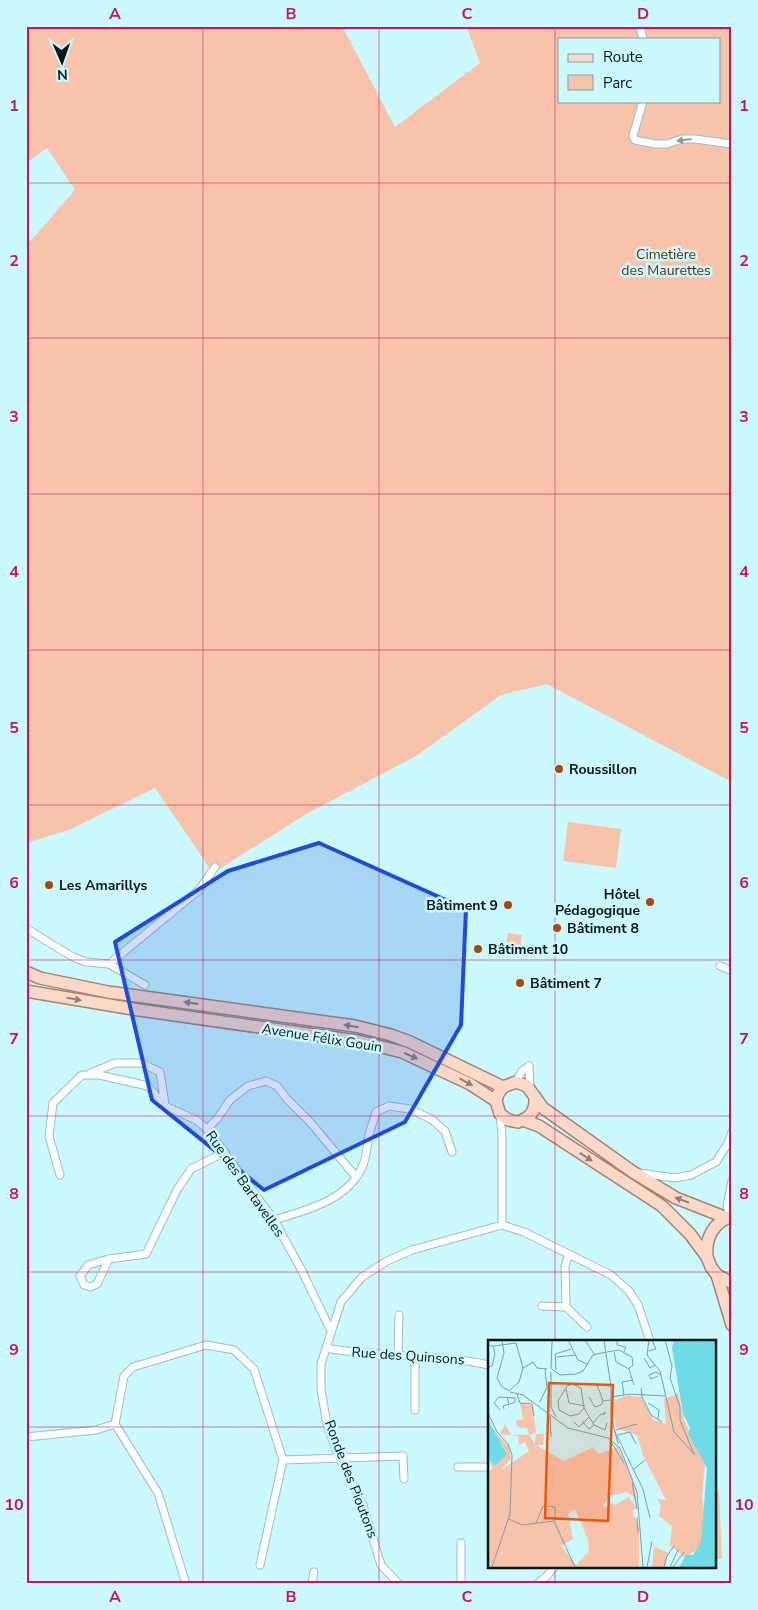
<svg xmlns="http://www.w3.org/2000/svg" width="758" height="1610" viewBox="0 0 758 1610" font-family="'Nunito Sans',sans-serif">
  <rect width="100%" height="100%" fill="#cbf9fe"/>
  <g fill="#f8c3ab" fill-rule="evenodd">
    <path d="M26,26H342L395,127L480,63L466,26H732V782L547,684L501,695L416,756L308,813L213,873L155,788L69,830L26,843V246L75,190L47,148L26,163ZM559,39H719V101H559Z"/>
    <polygon points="568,822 621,829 616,868 563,861"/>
    <polygon points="508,933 522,935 520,949 506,947"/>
    <polygon points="719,1492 722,1559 714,1559 714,1493"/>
  </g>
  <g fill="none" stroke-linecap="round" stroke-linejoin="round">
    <defs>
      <g id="street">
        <polyline points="640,26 643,39"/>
        <polyline points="643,101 633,136 635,140 655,144 667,144 682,139 695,139 732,144"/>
        <polyline points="26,928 48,942 73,957 86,962 109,964 145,985"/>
        <polyline points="109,964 199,890 215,867"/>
        <polyline points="720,966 732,971"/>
        <polyline points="529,1066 530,1089"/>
        <polyline points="91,1073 115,1063 141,1063 160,1072 165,1105"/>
        <polyline points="516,1082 522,1071 529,1066"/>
        <polyline points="500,1114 502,1135 502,1225"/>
        <polyline points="207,1129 217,1119 230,1100 248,1086 266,1081 277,1086 287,1099 310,1122 356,1177"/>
        <polyline points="639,1173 675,1178 691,1175 716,1162 728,1143 732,1132"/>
        <polyline points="60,1175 49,1136 53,1103 82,1075 99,1075 148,1086 165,1106 196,1120 207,1129 274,1220 301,1269 331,1331"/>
        <polyline points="730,1216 727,1206 732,1181"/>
        <path d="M274,1220C307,1210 349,1200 363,1165C367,1155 367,1145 369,1135C371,1127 374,1120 376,1112L389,1106L410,1109L431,1119L445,1131L452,1152"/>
        <polyline points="109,1259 97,1284 90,1287 84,1285 80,1276 88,1265 109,1259 146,1254 177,1190 191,1169 225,1152"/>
        <polyline points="542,1306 566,1307 565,1266 569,1254"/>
        <polyline points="566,1307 587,1327"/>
        <path d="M326,1348C380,1358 436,1353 489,1365"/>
        <polyline points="398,1355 399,1315"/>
        <polyline points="415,1356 415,1410"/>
        <polyline points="115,1424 158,1493 186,1584"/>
        <polyline points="26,1437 96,1430 115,1424 124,1376 133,1367 206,1345 234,1350 254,1369 283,1460 260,1565"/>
        <polyline points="283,1460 403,1456 404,1479"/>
        <polyline points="458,1467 489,1467"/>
        <polyline points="312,1584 314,1572"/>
        <polyline points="399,1584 381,1565 363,1505 339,1457 327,1425 321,1389 321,1364 341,1302 362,1277 387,1261 412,1250 502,1225 524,1232 611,1275 629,1291 638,1305 650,1341"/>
        <polyline points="461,1584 461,1543"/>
        <polyline points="537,1584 546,1577 555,1566"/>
      </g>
      <g id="primary">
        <polyline points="26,972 40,978 108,992 355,1026 391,1035 410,1042 503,1087"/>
        <polyline points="26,991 139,1010 358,1041 402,1052 470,1084 496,1101"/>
        <path d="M523,1120C532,1116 536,1108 535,1097"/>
        <polyline points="727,1218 676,1198 633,1172 543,1108 527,1086 516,1082 503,1087 498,1094 496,1101 500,1114 508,1120 518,1122 523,1120 539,1126 662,1206 690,1234 707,1257 711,1267 717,1275 732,1283"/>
        <path d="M707,1257C705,1239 713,1222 732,1216"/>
        <polyline points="717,1275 732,1325"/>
      </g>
    </defs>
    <use href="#street" stroke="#95c1c6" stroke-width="9"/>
    <use href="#primary" stroke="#a38473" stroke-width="14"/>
    <use href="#street" stroke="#fff" stroke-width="7"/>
    <use href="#primary" stroke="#fbd8c8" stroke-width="11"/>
  </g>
  <defs><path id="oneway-solid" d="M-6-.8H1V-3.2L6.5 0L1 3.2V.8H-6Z" transform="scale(1.25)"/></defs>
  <use fill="#8f9797" href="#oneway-solid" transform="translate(684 140) rotate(173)"/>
  <g fill="#8d8179">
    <use href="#oneway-solid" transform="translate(74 999) rotate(10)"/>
    <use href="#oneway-solid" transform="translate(191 1003) rotate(-172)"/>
    <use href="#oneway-solid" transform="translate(351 1026) rotate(-170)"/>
    <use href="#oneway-solid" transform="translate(411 1056) rotate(24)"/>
    <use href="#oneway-solid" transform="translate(466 1082) rotate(28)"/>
    <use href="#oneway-solid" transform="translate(586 1157) rotate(33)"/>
    <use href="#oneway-solid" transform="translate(682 1200) rotate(-160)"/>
  </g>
  <path fill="#1d4ed8" fill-opacity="0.2" stroke="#1d4ed8" stroke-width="4" stroke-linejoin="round" d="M319,843L466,909L461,1025L405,1122L264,1190L152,1100L115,942L228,871Z"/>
  <path fill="none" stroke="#c2185b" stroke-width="1" stroke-opacity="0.55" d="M203,26V1584M379,26V1584M555,26V1341M26,183H732M26,338H732M26,494H732M26,650H732M26,805H732M26,960H732M26,1116H732M26,1272H732M26,1427H489M714,1427H732M555,1566V1584"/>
  <g fill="#aa4809" stroke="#cbf9fe" stroke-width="2">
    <circle cx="559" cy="769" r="5"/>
    <circle cx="49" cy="885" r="5"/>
    <circle cx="650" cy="902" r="5"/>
    <circle cx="508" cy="905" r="5"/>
    <circle cx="557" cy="928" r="5"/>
    <circle cx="478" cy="949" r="5"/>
    <circle cx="520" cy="983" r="5"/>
  </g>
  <g text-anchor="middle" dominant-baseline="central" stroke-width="5" stroke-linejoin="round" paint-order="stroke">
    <g font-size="14" fill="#6d2b03" stroke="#cbf9fe">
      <text x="666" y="254">Cimetière<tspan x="666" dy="16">des Maurettes</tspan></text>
    </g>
    <g font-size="14" font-weight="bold" fill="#061718" stroke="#cbf9fe" text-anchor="start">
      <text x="569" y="769">Roussillon</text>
      <text x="59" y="885">Les Amarillys</text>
      <text x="640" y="894" text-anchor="end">Hôtel<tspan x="640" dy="16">Pédagogique</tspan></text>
      <text x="498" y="905" text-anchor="end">Bâtiment 9</text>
      <text x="567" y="928">Bâtiment 8</text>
      <text x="488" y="949">Bâtiment 10</text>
      <text x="530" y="983">Bâtiment 7</text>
    </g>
    <g font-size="14" fill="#061718" stroke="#cbf9fe">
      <text transform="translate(322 1038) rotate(9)">Avenue Félix Gouin</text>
      <text transform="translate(245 1184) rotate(55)">Rue des Bartavelles</text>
      <text transform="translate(408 1356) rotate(4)">Rue des Quinsons</text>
      <text transform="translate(351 1479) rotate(69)">Ronde des Pioutons</text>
    </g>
  </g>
  <g transform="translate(488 1340)">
    <rect width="228" height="228" fill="#cbf9fe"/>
    <path d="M190,53L196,80L217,123L214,158L218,184L214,207L196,217L182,205L184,186L171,176L173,165L169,159L178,160L155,115L149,95L128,88L124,61L141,55L153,57L166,80L178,84L176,59ZM32,63L45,66L48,93L41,95L47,104L48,94H56L55,105H48L76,121L105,107L110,114L130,107L145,140L149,160L139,152L122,156L115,165L117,168L124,163L127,165L141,157L148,168L144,171L151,187V227H0V132L5,128L0,118L7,126L19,113L5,91L0,77L7,92L21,107L23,118L13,130L41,111L37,102L31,105L30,96L12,94L17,84L23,95H41L39,88L29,87L28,81L35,79ZM87,169L100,200L101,211L88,225L73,206L85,199L80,174ZM166,206L180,213L176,227H164Z" fill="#f8c3ab" fill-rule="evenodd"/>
    <path d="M186,0H227V227H191L198,215H205L213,202L219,128L200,94L202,88L195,74L184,8ZM0,80L19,114L7,126L0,118Z" fill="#6fdbe7"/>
    <path fill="none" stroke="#7c9fa2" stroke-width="1" d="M14,0L16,13L9,38L14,47L22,51M80,0L90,20L99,24M97,0L106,14M116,0L123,47M129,0V5L138,7L136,12M161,0L159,15L172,31L186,92L207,115M177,0L184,26L182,38L192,67V80L206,114M0,5L5,6L7,14L4,26L0,27M6,6L28,3M160,11L168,9L164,0M119,12L131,10L144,17L145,25L140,29M126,12L128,22L141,29L146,45M69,17L88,15M156,18L162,28L167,25M35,28L45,22L49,28L59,29M63,29L64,0M64,29L72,35L88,34L95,31L105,15L118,12M68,30L67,14L83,9M63,32V67L68,77M170,36L163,39L161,35L168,32L173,35M109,45L115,61M123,47V76L130,104M153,48L154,57L163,75L174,82M78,49L81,63L97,66M22,50L31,42L35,28L28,3M22,52L35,55L80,88L120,98L132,108L149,152L155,227M29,54L32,63L44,64L46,76M136,55L134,42L145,40M101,57L107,67L113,65L115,61L123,60M124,57L142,54L177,56M52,62L59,47L57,29M160,63L171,70L170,79M96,68L91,74L82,76L71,70L70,61L79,46L85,44L93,48L96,68L106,85L117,90L119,82M16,69L15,66L21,64L19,57M12,70L6,63L11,57L27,58V62L22,64M0,73L9,92L20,104L24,115L22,174L4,227M62,76L63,97M94,81L101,89L106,85M86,82L91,87L101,77M105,83L112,75L115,74H117V72L115,74M126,90L155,149L162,178M128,90L149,84M130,95L142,92L148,104M123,102L136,123M145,130L157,120M144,142L149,169M149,177L150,193M21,179L34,185L66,181M66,181L87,227M48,183L55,166L67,167V181M159,227L164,201M176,227L179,216L186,206M182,227L190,210M185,227L196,212"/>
    <path fill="#e8590c" fill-opacity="0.15" stroke="#e8590c" stroke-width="2.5" d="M61,43L125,45L120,181L57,178Z"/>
    <rect width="228" height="228" fill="none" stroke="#061718" stroke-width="2.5"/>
  </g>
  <rect width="758" height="1610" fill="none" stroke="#cbf9fe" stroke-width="55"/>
  <rect x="558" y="38" width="162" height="65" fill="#cbf9fe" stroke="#7c9fa2"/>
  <rect x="568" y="54" width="25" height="8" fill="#fbd8c8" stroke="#7c9fa2"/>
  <text x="603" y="62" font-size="15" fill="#061718">Route</text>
  <rect x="568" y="75" width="25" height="15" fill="#f8c3ab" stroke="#7c9fa2"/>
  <text x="603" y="88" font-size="15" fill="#061718">Parc</text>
  <g transform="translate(62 62) rotate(178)" stroke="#cbf9fe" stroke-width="4" paint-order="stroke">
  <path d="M0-4L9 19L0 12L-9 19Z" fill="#061718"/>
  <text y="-8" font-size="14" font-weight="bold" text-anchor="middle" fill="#061718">N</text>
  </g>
  <rect x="28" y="28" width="702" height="1554" fill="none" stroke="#c2185b" stroke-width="2"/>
  <g font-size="16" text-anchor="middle" font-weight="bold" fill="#c2185b">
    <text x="115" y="19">A</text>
    <text x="291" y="19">B</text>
    <text x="467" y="19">C</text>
    <text x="643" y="19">D</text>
    <text x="14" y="111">1</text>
    <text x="744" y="111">1</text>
    <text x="14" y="266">2</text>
    <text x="744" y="266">2</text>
    <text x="14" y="422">3</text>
    <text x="744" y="422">3</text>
    <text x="14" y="577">4</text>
    <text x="744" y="577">4</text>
    <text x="14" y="733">5</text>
    <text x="744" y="733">5</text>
    <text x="14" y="888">6</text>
    <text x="744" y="888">6</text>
    <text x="14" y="1044">7</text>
    <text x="744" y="1044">7</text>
    <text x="14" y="1199">8</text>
    <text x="744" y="1199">8</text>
    <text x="14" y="1355">9</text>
    <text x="744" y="1355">9</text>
    <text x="14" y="1510">10</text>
    <text x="744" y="1510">10</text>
    <text x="115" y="1602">A</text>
    <text x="291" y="1602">B</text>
    <text x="467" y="1602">C</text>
    <text x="643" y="1602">D</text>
  </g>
</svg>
